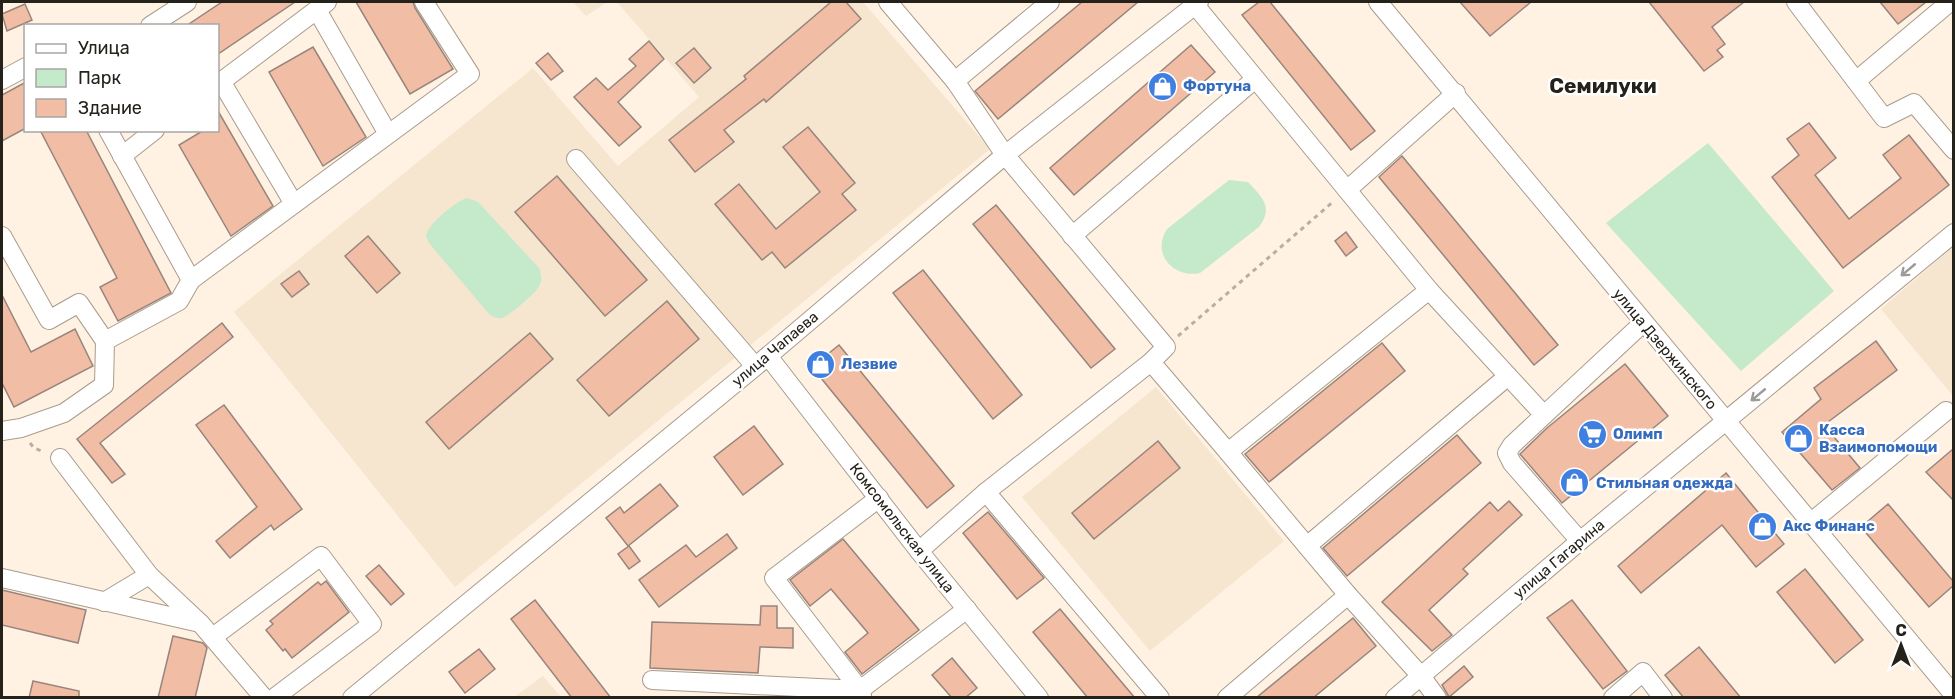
<svg xmlns="http://www.w3.org/2000/svg" width="1955" height="699" viewBox="0 0 1955 699" font-family="Rubik,sans-serif">
  <rect width="100%" height="100%" fill="#fff2e2"/>
  <g fill="#f6e5cf">
    <polygon points="573,2 607,2 586,16"/>
    <polygon points="617,2 863,2 990,149 455,587 234,312 533,68 618,166 699,97"/>
    <polygon points="1953,247 1953,396 1881,309"/>
    <polygon points="1156,387 1284,541 1150,651 1022,497"/>
    <polygon points="543,676 561,697 514,697"/>
  </g>
  <g fill="#c5e9cb">
    <polygon points="1708,143 1834,291 1741,371 1606,223"/>
    <path d="M1229,180L1248,182C1262,197 1274,207 1259,227L1200,273C1173,279 1151,253 1167,229Z"/>
    <path d="M467,198L478,202L539,268C541,274 543,280 539,286C536,293 509,316 502,318C497,319 493,317 489,314L429,243L426,236C427,225 456,201 467,198Z"/>
  </g>
  <g fill="#f1bda5" stroke="#97857d" stroke-width="1.5">
    <polygon points="222,2 295,2 218,54 218,26 186,26"/>
    <polygon points="356,2 413,2 415,8 453,69 410,94"/>
    <polygon points="831,2 846,2 861,19 766,102 764,99 724,130 734,142 695,172 669,140 746,79 744,76"/>
    <polygon points="1082,2 1138,2 998,119 975,91"/>
    <polygon points="1259,2 1270,2 1375,131 1351,150 1242,15"/>
    <polygon points="1460,2 1531,2 1490,36"/>
    <polygon points="1649,2 1744,2 1712,27 1725,44 1717,50 1723,57 1704,71"/>
    <polygon points="1880,2 1926,2 1898,24"/>
    <polygon points="25,4 32,20 7,31 2,14"/>
    <polygon points="649,41 664,59 618,102 641,127 619,146 574,97 596,78 608,90 636,66 629,59"/>
    <polygon points="1191,45 1215,72 1074,195 1050,168"/>
    <polygon points="313,47 366,137 323,166 269,72"/>
    <polygon points="694,48 711,68 694,83 676,63"/>
    <polygon points="548,53 563,71 551,80 536,63"/>
    <polygon points="26,82 26,128 2,141 2,95"/>
    <polygon points="218,111 273,206 231,236 179,145 204,130 218,130"/>
    <polygon points="1809,123 1836,158 1815,175 1849,219 1901,178 1883,155 1909,135 1949,185 1843,268 1772,177 1799,155 1787,139"/>
    <polygon points="808,127 855,183 842,194 856,210 785,268 772,252 762,260 715,204 739,184 776,229 820,192 783,147"/>
    <polygon points="40,130 86,130 171,293 118,321 100,287 117,278"/>
    <polygon points="1402,156 1558,345 1534,365 1379,177"/>
    <polygon points="557,176 647,280 605,316 515,212"/>
    <polygon points="996,205 1115,349 1091,368 973,224"/>
    <polygon points="1346,232 1357,247 1346,256 1335,241"/>
    <polygon points="368,236 400,273 377,293 345,256"/>
    <polygon points="923,270 1022,395 993,419 893,293"/>
    <polygon points="299,271 309,284 292,297 281,284"/>
    <polygon points="2,295 31,352 75,329 93,366 14,407 2,383"/>
    <polygon points="667,301 699,339 609,416 577,380"/>
    <polygon points="222,323 233,337 100,443 125,474 112,483 77,439"/>
    <polygon points="530,333 553,359 449,449 426,422"/>
    <polygon points="1876,341 1897,370 1824,425 1860,468 1832,490 1782,432 1821,399 1814,388"/>
    <polygon points="1382,343 1405,371 1269,482 1245,454"/>
    <polygon points="839,345 954,486 927,508 812,367"/>
    <polygon points="1625,364 1668,416 1562,503 1520,454 1547,428"/>
    <polygon points="224,405 302,509 274,530 271,525 230,558 216,541 257,507 196,425"/>
    <polygon points="754,426 783,464 743,495 714,457"/>
    <polygon points="1457,435 1481,463 1347,576 1323,548"/>
    <polygon points="1158,441 1180,468 1094,539 1072,513"/>
    <polygon points="1953,449 1953,500 1926,472"/>
    <polygon points="1726,473 1784,544 1756,567 1722,525 1641,593 1618,566"/>
    <polygon points="660,484 678,506 628,546 606,518 620,507 624,513"/>
    <polygon points="1509,501 1522,515 1463,569 1468,574 1429,610 1452,635 1432,651 1382,602 1490,502 1498,511"/>
    <polygon points="1888,504 1953,581 1953,586 1929,607 1861,527"/>
    <polygon points="988,512 1044,578 1017,599 963,533"/>
    <polygon points="727,534 737,548 659,607 639,580 686,545 696,557"/>
    <polygon points="843,539 919,630 862,674 845,652 868,633 831,589 810,606 790,580"/>
    <polygon points="629,546 640,561 629,569 618,554"/>
    <polygon points="379,565 404,594 391,605 366,576"/>
    <polygon points="1805,569 1863,640 1835,663 1777,592"/>
    <polygon points="326,581 349,612 292,658 285,649 283,651 266,630 273,624 270,621 318,582 321,585"/>
    <polygon points="2,590 86,610 78,643 2,625"/>
    <polygon points="535,600 611,698 572,698 511,619"/>
    <polygon points="1572,600 1627,671 1603,689 1547,618"/>
    <polygon points="761,606 777,606 777,628 793,628 793,648 760,647 758,673 650,668 652,622 760,625"/>
    <polygon points="1060,609 1135,698 1088,698 1033,632"/>
    <polygon points="1353,618 1376,646 1313,698 1256,698"/>
    <polygon points="173,636 203,643 207,648 195,698 158,698"/>
    <polygon points="1699,647 1741,698 1684,698 1665,675"/>
    <polygon points="479,649 495,669 465,693 449,672"/>
    <polygon points="952,658 977,688 965,698 952,698 932,675"/>
    <polygon points="1464,666 1473,677 1449,697 1442,685"/>
    <polygon points="33,681 79,691 79,698 29,698"/>
  </g>
  <g fill="none" stroke-linecap="round" stroke-linejoin="round">
    <defs>
      <g id="minor">
        <polyline points="888,2 955,81 1005,155 1166,347 1151,362 986,492 919,551"/>
        <polyline points="1378,2 1954,695"/>
        <polyline points="1796,2 1884,118 1914,103 1954,150"/>
        <polyline points="1195,5 1347,190 1456,93"/>
        <polyline points="317,10 388,134"/>
        <polyline points="150,26 187,2"/>
        <polyline points="2,80 26,67"/>
        <polyline points="221,81 294,204"/>
        <polyline points="955,81 1050,2"/>
        <polyline points="1856,81 1950,2"/>
        <polyline points="218,84 327,2"/>
        <polyline points="108,130 191,280"/>
        <polyline points="122,156 155,130"/>
        <polyline points="576,159 755,366"/>
        <polyline points="1347,190 1429,290 1544,415"/>
        <polyline points="2,236 49,320 79,303 105,341"/>
        <polyline points="1072,236 1254,80"/>
        <polyline points="1429,290 1228,452 1348,595 1421,676 1437,698"/>
        <polyline points="768,356 919,551 1039,698"/>
        <polyline points="1151,362 1228,452"/>
        <polyline points="2,431 21,428 64,413 104,385 105,341 179,301 191,280 470,74 424,2"/>
        <polyline points="60,458 149,575 201,624 264,698"/>
        <polyline points="986,492 1160,698"/>
        <polyline points="879,498 774,578 860,690 967,609"/>
        <polyline points="1809,524 1946,411"/>
        <polyline points="1580,541 1512,463 1507,453 1512,445 1643,323"/>
        <polyline points="1307,546 1508,376"/>
        <polyline points="2,578 200,623"/>
        <polyline points="104,602 149,575"/>
        <polyline points="213,637 321,556 372,624 274,698"/>
        <polyline points="652,680 860,690 862,696"/>
        <polyline points="352,698 768,356 1005,155 1199,2"/>
        <polyline points="1227,698 1348,595"/>
        <polyline points="1395,698 1580,541 1954,233"/>
        <polyline points="1613,698 1643,672 1663,698"/>
      </g>
    </defs>
    <use href="#minor" stroke="#a89c8d" stroke-width="20"/>
    <g stroke="#b8aea1" stroke-width="3" stroke-dasharray="4.5 4.5" stroke-linecap="butt">
      <polyline points="1178,336 1334,201"/>
      <polyline points="30,443 34,448 44,452"/>
    </g>
    <use href="#minor" stroke="#fff" stroke-width="18"/>
  </g>
  <defs><path id="oneway-shaft" d="M-6 0H5M1.5-3L5.5 0L1.5 3" fill="none" stroke-width="1.6" stroke-linecap="round" stroke-linejoin="round" transform="scale(1.5)"/></defs>
  <g stroke="#9d9b98">
    <use href="#oneway-shaft" transform="translate(1908 270) rotate(140)"/>
    <use href="#oneway-shaft" transform="translate(1758 395) rotate(140)"/>
  </g>
  <defs>
    <symbol id="shop-disc" viewBox="-11 -11 22 22"><circle r="9.5" fill="#3f7fe0" stroke="#fff"/><path d="M-5-2.5h2.3a2.7 3.5 0 0 1 5.4 0H5L5.5 6h-11ZM-1.5-2.5h3a1.5 2.3 0 0 0-3 0Z" fill="#fff"/></symbol>
    <symbol id="supermarket-disc" viewBox="-11 -11 22 22"><circle r="9.5" fill="#3f7fe0" stroke="#fff"/><path d="M-6-5.5h2.5l.6 2H6L4.5 2H-2.5L-4.4-4H-6ZM-1.5 3.2a1.3 1.3 0 1 0 .1 0ZM3 3.2a1.3 1.3 0 1 0 .1 0Z" fill="#fff"/></symbol>
  </defs>
  <g fill-rule="evenodd">
    <use href="#shop-disc" x="1146" y="70" width="33" height="33"/>
    <use href="#shop-disc" x="804" y="348" width="33" height="33"/>
    <use href="#supermarket-disc" x="1576" y="418" width="33" height="33"/>
    <use href="#shop-disc" x="1782" y="422" width="33" height="33"/>
    <use href="#shop-disc" x="1558" y="466" width="33" height="33"/>
    <use href="#shop-disc" x="1746" y="510" width="33" height="33"/>
  </g>
  <g text-anchor="middle" dominant-baseline="central" stroke-width="5" stroke-linejoin="round" paint-order="stroke">
    <g font-size="15" font-weight="bold" fill="#366cbe" stroke="#fff" text-anchor="start">
      <text x="1183" y="86">Фортуна</text>
      <text x="841" y="364">Лезвие</text>
      <text x="1819" y="430">Касса<tspan x="1819" dy="17">Взаимопомощи</tspan></text>
      <text x="1613" y="434">Олимп</text>
      <text x="1596" y="483">Стильная одежда</text>
      <text x="1783" y="526">Акс Финанс</text>
    </g>
    <g font-size="15" fill="#25211b" stroke="#fff">
      <text transform="translate(775 349) rotate(-40)">улица Чапаева</text>
      <text transform="translate(1665 349) rotate(50)">улица Дзержинского</text>
      <text transform="translate(902 528) rotate(52)">Комсомольская улица</text>
      <text transform="translate(1559 559) rotate(-40)">улица Гагарина</text>
    </g>
    <g font-size="21" font-weight="bold" fill="#25211b" stroke="#fff">
      <text x="1603" y="85">Семилуки</text>
    </g>
  </g>
  <rect width="1955" height="699" fill="none" stroke="#25211b" stroke-width="6"/>
  <rect x="24" y="24" width="195" height="108" fill="#ffffff" stroke="#a8a6a4" stroke-width="1.5"/>
  <rect x="36" y="44" width="30" height="9" fill="#ffffff" stroke="#a8a6a4" stroke-width="1.5"/>
  <text x="78" y="54" font-size="18" fill="#25211b">Улица</text>
  <rect x="36" y="69" width="30" height="18" fill="#c5e9cb" stroke="#a8a6a4" stroke-width="1.5"/>
  <text x="78" y="84" font-size="18" fill="#25211b">Парк</text>
  <rect x="36" y="99" width="30" height="18" fill="#f1bda5" stroke="#a8a6a4" stroke-width="1.5"/>
  <text x="78" y="114" font-size="18" fill="#25211b">Здание</text>
  <g transform="translate(1901 645)" stroke="#ffffff" stroke-width="4.5" paint-order="stroke">
  <path d="M0-4.5L10 22L0 15L-10 22Z" fill="#25211b"/>
  <text y="-9" font-size="16" font-weight="bold" text-anchor="middle" fill="#25211b">С</text>
  </g>
</svg>
